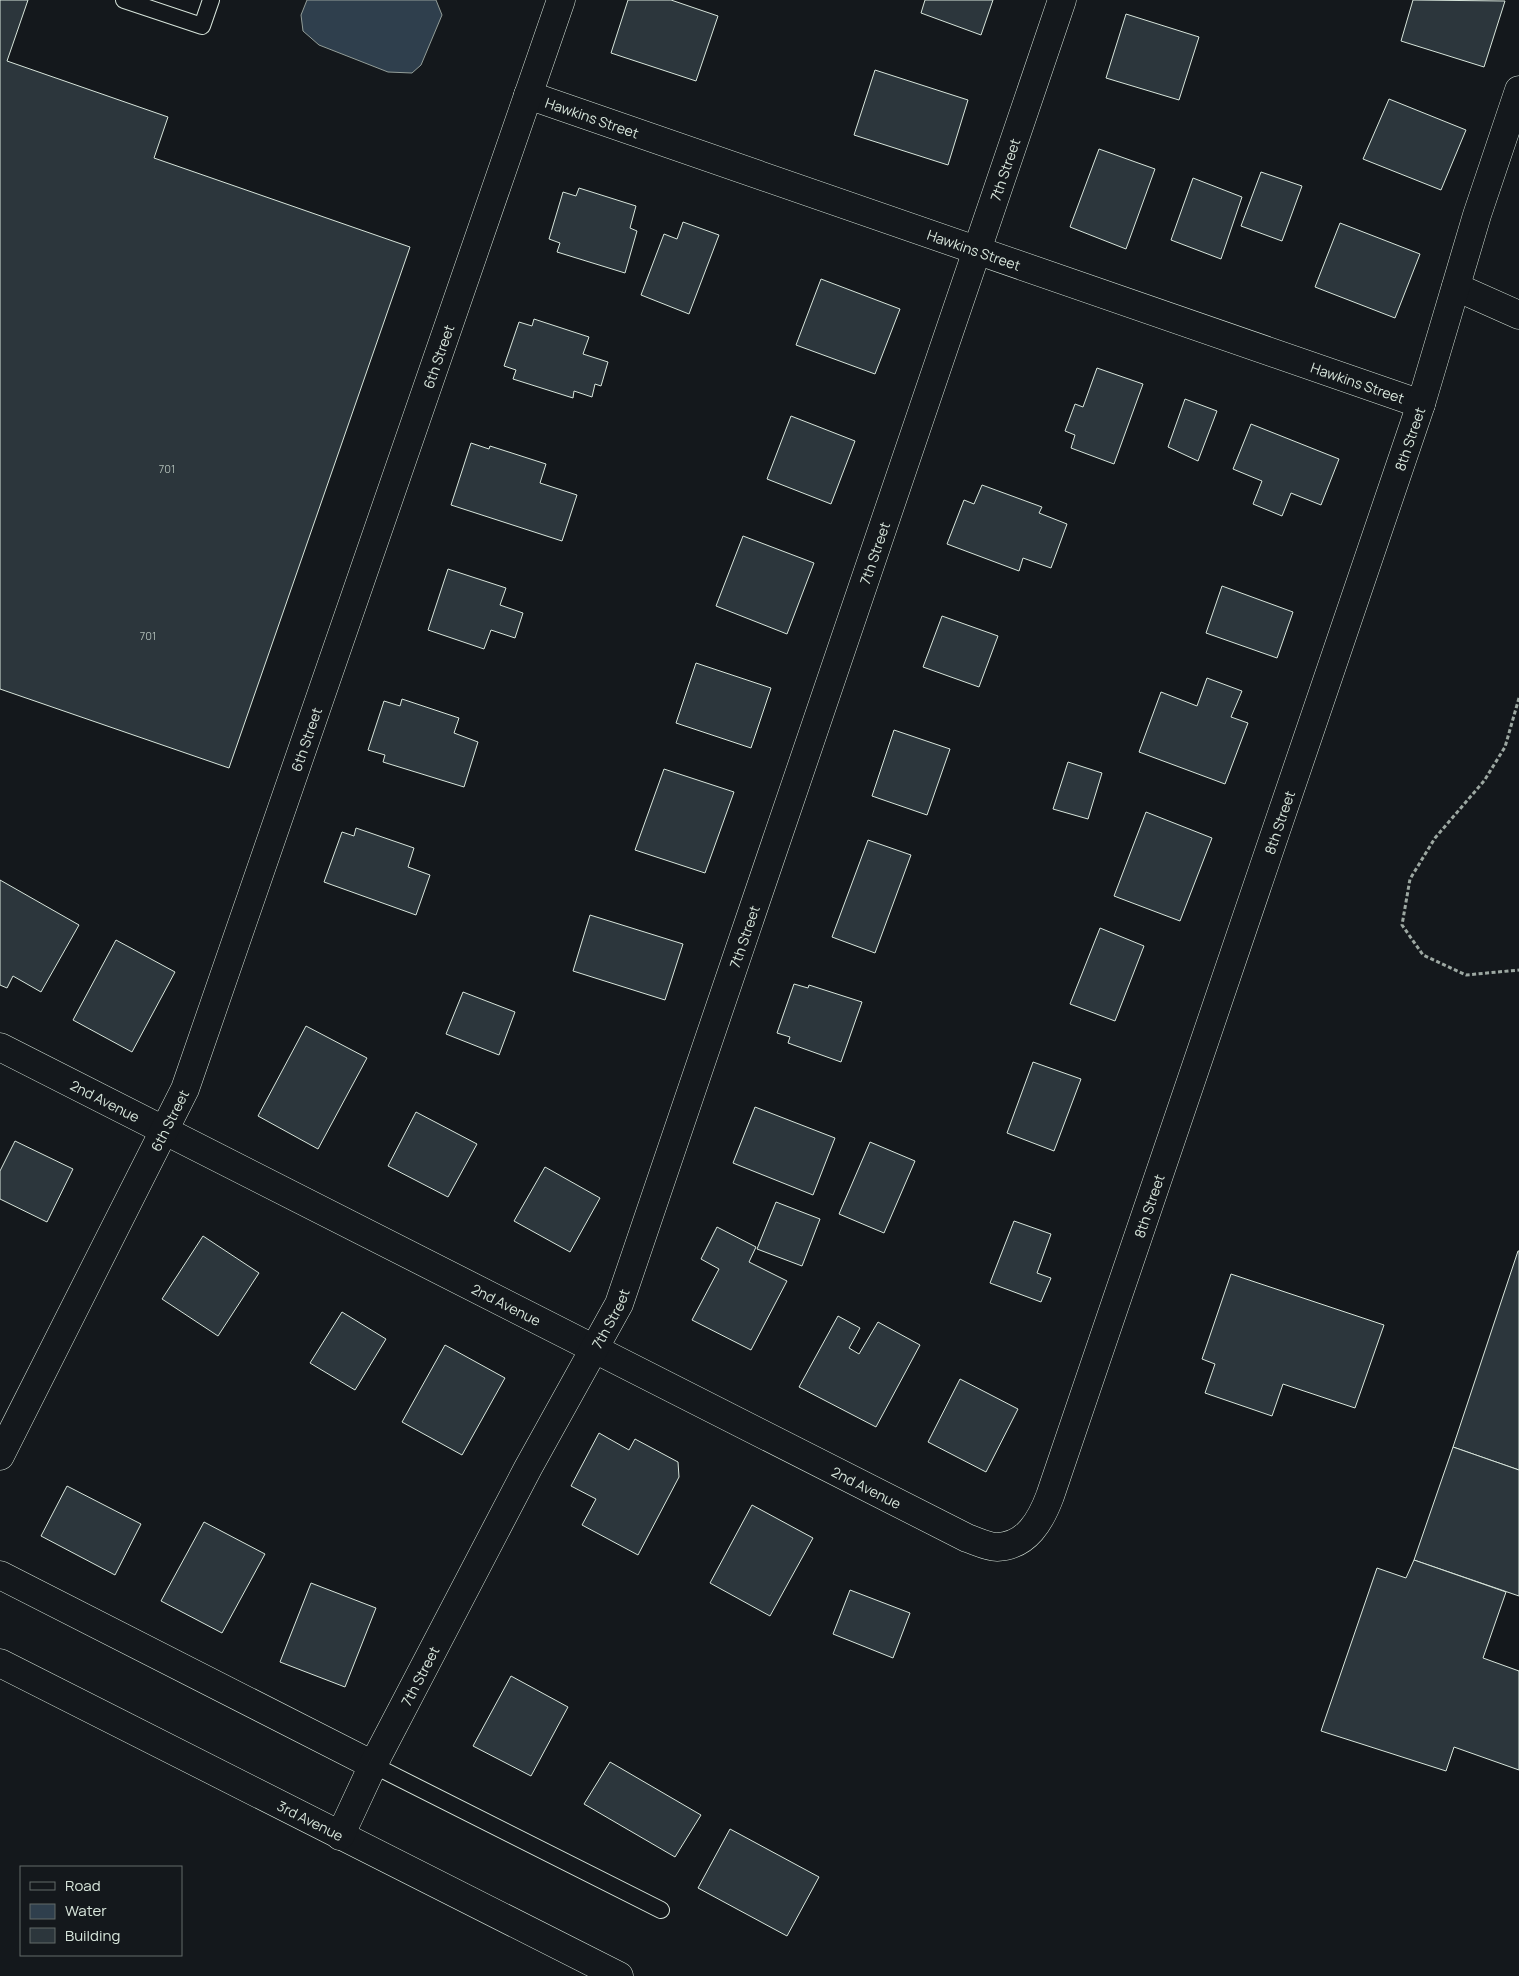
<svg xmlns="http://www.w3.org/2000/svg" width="1519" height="1976" viewBox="0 0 1519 1976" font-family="Manrope,sans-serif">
  <rect width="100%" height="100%" fill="#14181c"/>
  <polygon fill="#2f3f4d" stroke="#939e99" points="307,0 436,0 442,15 421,65 412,73 388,72 319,45 303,31 301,15"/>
  <g fill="#2c363c" stroke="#d8e6dc">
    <polygon points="0,0 28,0 7,61 168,117 154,158 410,247 229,768 0,689"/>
    <polygon points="628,0 671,0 718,16 696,81 611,53"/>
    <polygon points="925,0 993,0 981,35 921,13"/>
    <polygon points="1413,0 1505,1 1484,67 1401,41"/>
    <polygon points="1126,14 1199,37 1179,100 1106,78"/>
    <polygon points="875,70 968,100 948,165 854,135"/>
    <polygon points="1389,99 1466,130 1441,190 1363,159"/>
    <polygon points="1099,149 1155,169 1126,249 1070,227"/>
    <polygon points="1261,172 1302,186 1282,241 1241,226"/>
    <polygon points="1193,178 1242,197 1221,259 1171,240"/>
    <polygon points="579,188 636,206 630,228 637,231 625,273 557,252 560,243 549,239 563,192 576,196"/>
    <polygon points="683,222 719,235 689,314 641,295 664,234 677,239"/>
    <polygon points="1340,223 1420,254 1395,318 1315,287"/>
    <polygon points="821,279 900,309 875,374 796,345"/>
    <polygon points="534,319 589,337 583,354 608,362 601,386 595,384 592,397 574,391 573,398 513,379 516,370 504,366 519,322 532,326"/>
    <polygon points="1097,368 1143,384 1114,464 1071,448 1075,435 1065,431 1075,404 1083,407"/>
    <polygon points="1185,399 1217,411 1198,461 1168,447"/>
    <polygon points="791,416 855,441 831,504 767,479"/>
    <polygon points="1251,424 1339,459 1321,505 1291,493 1282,516 1253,504 1262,481 1233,469"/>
    <polygon points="471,443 489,449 490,446 546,464 540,483 577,495 562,541 451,505"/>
    <polygon points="982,485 1042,507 1039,513 1067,524 1051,568 1023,558 1019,571 947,544 964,500 974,504"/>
    <polygon points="743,536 814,563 787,634 716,606"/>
    <polygon points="448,569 506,588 500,605 523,613 515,638 491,630 484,649 428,630"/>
    <polygon points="1222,586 1293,612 1277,658 1206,633"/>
    <polygon points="942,616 998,636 979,687 923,667"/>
    <polygon points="696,663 771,688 751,748 676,723"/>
    <polygon points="1207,678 1242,691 1231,717 1248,723 1225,784 1139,752 1161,692 1197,706"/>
    <polygon points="402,699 459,718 454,733 478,742 464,787 383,762 385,755 368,750 384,701 400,706"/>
    <polygon points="894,730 950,749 927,815 872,796"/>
    <polygon points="1068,762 1102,773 1088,819 1053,809"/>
    <polygon points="664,769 734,792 705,873 635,850"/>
    <polygon points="1146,812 1212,838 1180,921 1114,896"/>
    <polygon points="356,828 414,848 408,867 430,875 416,915 324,882 342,832 354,836"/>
    <polygon points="868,840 911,855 875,953 832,937"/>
    <polygon points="0,880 79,925 41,992 13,976 7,988 0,985"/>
    <polygon points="590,915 683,944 665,1000 573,971"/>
    <polygon points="1100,928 1144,946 1115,1021 1070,1004"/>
    <polygon points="116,940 175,972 132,1052 73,1020"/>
    <polygon points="794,984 808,988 809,985 862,1002 841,1062 788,1043 790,1037 777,1033"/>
    <polygon points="463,992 515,1012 499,1055 446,1034"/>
    <polygon points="306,1026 367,1058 318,1149 258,1116"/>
    <polygon points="1033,1062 1081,1079 1054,1151 1007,1133"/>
    <polygon points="755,1107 835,1138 813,1195 733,1163"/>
    <polygon points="416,1112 477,1144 448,1197 388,1166"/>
    <polygon points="15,1141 73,1169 47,1222 0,1199 0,1171"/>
    <polygon points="870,1142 915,1161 884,1233 839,1214"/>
    <polygon points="545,1167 600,1198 570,1252 514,1221"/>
    <polygon points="776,1202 820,1219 802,1266 757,1249"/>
    <polygon points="1014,1221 1051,1234 1037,1273 1051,1278 1041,1302 990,1283"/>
    <polygon points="717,1227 756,1247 749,1262 787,1281 751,1350 692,1320 719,1269 701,1259"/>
    <polygon points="203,1236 259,1273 218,1336 162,1299"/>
    <polygon points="1518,1251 1519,1251 1519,1470 1453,1447"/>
    <polygon points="1231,1274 1384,1325 1355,1408 1283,1384 1272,1416 1205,1393 1215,1364 1202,1359"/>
    <polygon points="342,1312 386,1339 355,1390 310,1363"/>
    <polygon points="838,1316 860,1328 849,1348 859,1354 878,1322 920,1345 876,1427 799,1387"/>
    <polygon points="445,1345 505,1378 462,1455 402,1422"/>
    <polygon points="960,1379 1018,1409 986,1472 928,1442"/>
    <polygon points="599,1433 629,1450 635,1439 678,1462 679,1477 638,1555 582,1525 596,1499 571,1486"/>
    <polygon points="1453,1447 1519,1470 1519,1596 1414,1560"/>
    <polygon points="67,1486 141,1524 115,1575 41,1536"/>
    <polygon points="752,1505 813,1538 770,1616 710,1583"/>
    <polygon points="204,1522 265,1554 222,1633 161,1601"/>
    <polygon points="1414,1560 1506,1592 1483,1658 1519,1671 1519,1770 1454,1747 1446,1771 1321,1731 1377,1568 1406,1578"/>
    <polygon points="311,1583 376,1608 345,1687 280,1662"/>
    <polygon points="850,1590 910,1613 893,1658 833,1634"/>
    <polygon points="511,1676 568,1707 531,1776 473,1746"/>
    <polygon points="610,1762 701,1815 675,1857 584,1804"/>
    <polygon points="730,1829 819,1877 787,1936 698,1888"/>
  </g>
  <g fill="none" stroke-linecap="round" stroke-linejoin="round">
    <defs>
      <g id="lane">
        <polyline points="124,0 202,26 211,0"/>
        <polyline points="373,1765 661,1910"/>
      </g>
      <g id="street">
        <path id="s1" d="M528,95L1421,404"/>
        <polyline points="1456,287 1519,315"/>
        <path id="s2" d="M0,1047L967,1538C976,1541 988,1547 997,1547C1027,1546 1041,1520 1050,1496L1421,404L1477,215L1519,90"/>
        <path id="s3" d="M0,1456L185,1089L561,0"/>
        <polyline points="0,1575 373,1765"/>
        <path id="s4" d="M0,1663L619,1976"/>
        <path id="s5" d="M340,1836L373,1765L528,1468L619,1304L1062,0"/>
      </g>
    </defs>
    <use href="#lane" stroke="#d8e6dc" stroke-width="18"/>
    <use href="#street" stroke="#d8e6dc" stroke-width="29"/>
    <polyline stroke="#9da8a2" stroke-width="3" stroke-dasharray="4 2.5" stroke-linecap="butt" points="1519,698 1505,747 1484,781 1435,838 1410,879 1402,925 1423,955 1466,975 1519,970"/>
    <use href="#lane" stroke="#14181c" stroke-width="16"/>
    <use href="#street" stroke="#14181c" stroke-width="28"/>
  </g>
  <g text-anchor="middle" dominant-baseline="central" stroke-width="4" stroke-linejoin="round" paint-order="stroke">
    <g font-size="11" fill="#adbab4">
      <text x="167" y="468">701</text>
      <text x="148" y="635">701</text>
    </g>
    <g font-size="14" fill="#d8e6dc" stroke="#14181c">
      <text stroke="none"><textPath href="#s1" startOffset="68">Hawkins Street</textPath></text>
      <text stroke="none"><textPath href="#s5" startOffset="1799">7th Street</textPath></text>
      <text stroke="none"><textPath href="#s1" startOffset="472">Hawkins Street</textPath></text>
      <text stroke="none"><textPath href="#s3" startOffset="1186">6th Street</textPath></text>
      <text stroke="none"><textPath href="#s1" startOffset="878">Hawkins Street</textPath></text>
      <text stroke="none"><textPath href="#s2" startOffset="2311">8th Street</textPath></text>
      <text stroke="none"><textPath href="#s5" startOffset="1394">7th Street</textPath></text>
      <text stroke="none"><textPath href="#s3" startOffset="781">6th Street</textPath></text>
      <text stroke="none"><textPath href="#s2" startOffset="1906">8th Street</textPath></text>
      <text stroke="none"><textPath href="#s5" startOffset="989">7th Street</textPath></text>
      <text stroke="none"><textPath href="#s2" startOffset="118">2nd Avenue</textPath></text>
      <text stroke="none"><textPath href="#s3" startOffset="376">6th Street</textPath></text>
      <text stroke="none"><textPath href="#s2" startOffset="1501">8th Street</textPath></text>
      <text stroke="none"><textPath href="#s2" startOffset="568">2nd Avenue</textPath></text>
      <text stroke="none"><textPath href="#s5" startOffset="584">7th Street</textPath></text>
      <text stroke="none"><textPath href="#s2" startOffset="972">2nd Avenue</textPath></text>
      <text stroke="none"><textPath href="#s5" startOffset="179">7th Street</textPath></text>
      <text stroke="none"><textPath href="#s4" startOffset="348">3rd Avenue</textPath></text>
    </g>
  </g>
  <rect x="20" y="1866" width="162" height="90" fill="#14181c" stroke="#626a69"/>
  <rect x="30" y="1882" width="25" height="8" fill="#14181c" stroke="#626a69"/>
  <text x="65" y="1891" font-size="15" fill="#d8e6dc">Road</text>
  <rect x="30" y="1904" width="25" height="15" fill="#2f3f4d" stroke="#626a69"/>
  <text x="65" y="1916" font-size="15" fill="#d8e6dc">Water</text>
  <rect x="30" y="1928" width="25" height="15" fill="#2c363c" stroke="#626a69"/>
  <text x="65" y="1941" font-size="15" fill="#d8e6dc">Building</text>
</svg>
